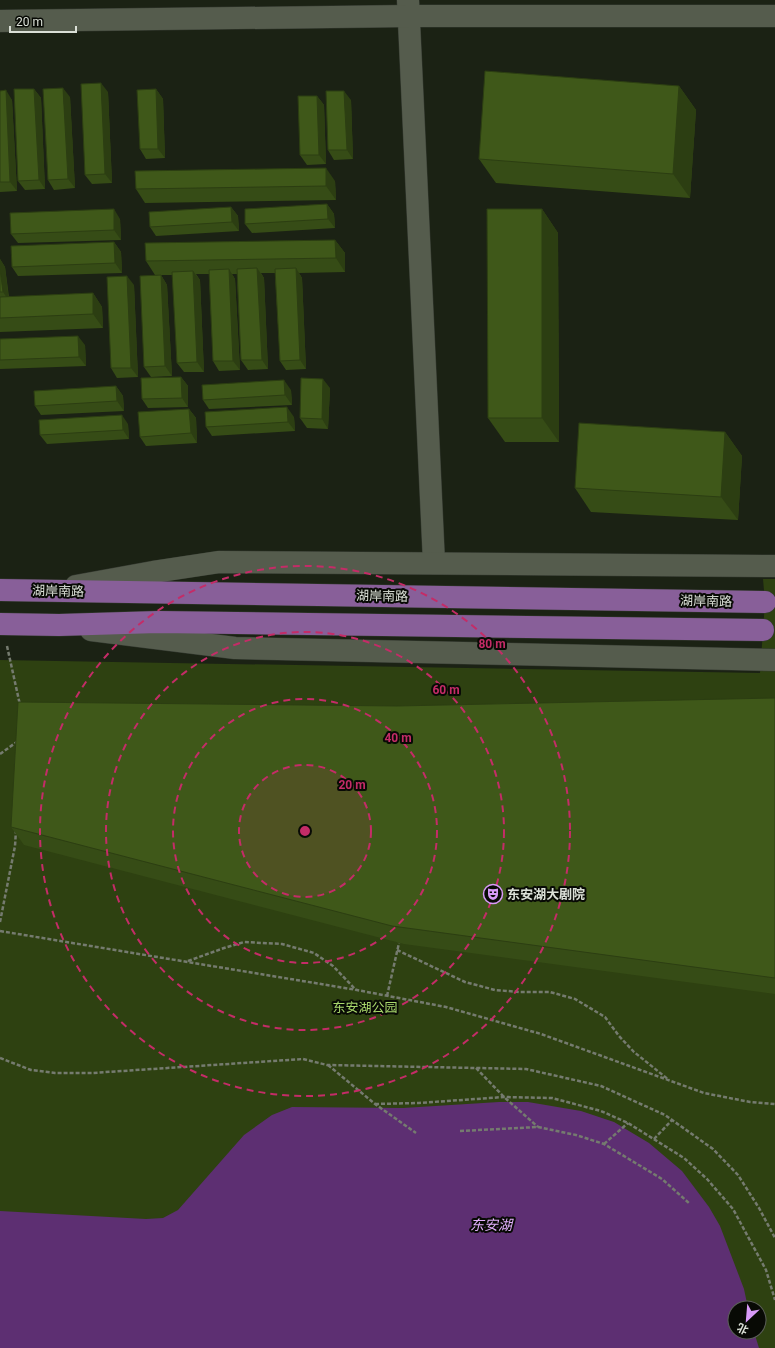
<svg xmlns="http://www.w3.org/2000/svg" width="775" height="1348" viewBox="0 0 775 1348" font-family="Roboto,'Noto Sans SC',sans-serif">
  <rect width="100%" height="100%" fill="#1b2214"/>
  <path fill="#2e4111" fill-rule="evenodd" d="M763,579H775V1348H0V660L760,673L765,602ZM735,1308H759V1332H735Z"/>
  <polygon fill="#5d2f72" points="499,1102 528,1102 581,1111 614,1122 649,1143 682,1171 709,1207 720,1226 744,1289 748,1308 735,1308 735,1332 754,1332 759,1348 0,1348 0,1211 146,1219 163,1218 178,1210 244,1135 272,1115 292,1107 403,1108"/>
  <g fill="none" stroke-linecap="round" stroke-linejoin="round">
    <defs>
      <g id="minor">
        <polyline points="408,0 434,563"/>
        <polyline points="0,21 409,16 775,16"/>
        <polyline points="76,586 153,572 219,562 775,566"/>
        <polyline points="91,630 235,648 775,660"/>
      </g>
      <g id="major">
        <polyline points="0,590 765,602"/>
        <polyline points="0,624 59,625 158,622 763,630"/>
      </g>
    </defs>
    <use href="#minor" stroke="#353a31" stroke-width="23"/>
    <use href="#major" stroke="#353a31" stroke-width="23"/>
    <g stroke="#757b6f" stroke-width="2.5" stroke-dasharray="4 2" stroke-linecap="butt">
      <polyline points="7,646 20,705"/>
      <polyline points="0,754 18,741"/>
      <polyline points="0,922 15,846 16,830"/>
      <polyline points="0,931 357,990 446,1007 541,1034 704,1093 750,1102 775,1104"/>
      <polyline points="397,950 465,982 495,990 520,992 550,992 575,999 605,1017 619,1036 634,1052 669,1080"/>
      <polyline points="188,961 224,948 244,942 282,944 314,953 333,966 356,990"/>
      <polyline points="387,996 399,943"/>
      <polyline points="0,1058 31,1070 55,1073 92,1073 303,1059 327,1065 526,1069 601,1086 665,1115 713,1149 738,1175 759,1208 775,1238"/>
      <polyline points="328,1065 375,1104 416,1133"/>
      <polyline points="476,1068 504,1097 538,1127"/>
      <polyline points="375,1104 419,1103 504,1097 552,1098 601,1111 628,1123 684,1158 707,1179 733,1209 766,1270 775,1300"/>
      <polyline points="460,1131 538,1127 576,1135 604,1144 662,1179 690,1204"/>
      <polyline points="654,1139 672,1120"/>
      <polyline points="604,1144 628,1123"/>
    </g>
    <use href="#minor" stroke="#555c4d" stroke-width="22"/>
    <use href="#major" stroke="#885f99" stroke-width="22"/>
  </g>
  <g fill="#364c16">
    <polygon points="679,86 696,110 690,198 496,183 479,159"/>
    <polygon points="34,89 41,98 45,189 25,190 18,181"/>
    <polygon points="156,89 163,99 165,158 146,159 140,149"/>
    <polygon points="0,91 12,100 17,191 0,192"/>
    <polygon points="108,92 112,183 92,184 85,175"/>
    <polygon points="317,96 324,105 326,164 307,165 300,155"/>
    <polygon points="70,97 75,188 54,190 48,180"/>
    <polygon points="351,100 353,159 334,160 328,150"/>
    <polygon points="335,181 336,200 145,203 136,189"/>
    <polygon points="327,204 334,214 335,228 252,233 245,224"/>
    <polygon points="231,207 238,216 239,231 156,236 150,227"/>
    <polygon points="542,209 558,233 559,442 505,442 488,418"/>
    <polygon points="120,219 121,240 18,243 11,234"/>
    <polygon points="335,240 345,253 345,272 299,273 302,278 306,369 286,370 280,361 275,273 261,273 264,278 268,369 248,370 241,360 237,274 232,274 235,279 240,370 219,371 213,361 209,274 196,274 200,280 204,372 184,372 177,363 173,275 155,275 146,261"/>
    <polygon points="114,242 121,252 122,273 18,276 12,267"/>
    <polygon points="0,259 5,267 9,297 93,293 102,307 103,328 0,332"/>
    <polygon points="161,275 167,285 172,376 151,377 144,367"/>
    <polygon points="134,285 138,377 117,378 111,368"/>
    <polygon points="0,339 85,345 86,366 0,369"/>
    <polygon points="181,377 188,386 188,407 148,408 142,399"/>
    <polygon points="116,386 123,396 124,411 41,415 35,406"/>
    <polygon points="330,388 328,429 307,428 300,418"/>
    <polygon points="291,390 292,405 209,409 203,400"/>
    <polygon points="189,409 196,418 197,443 146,446 140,437"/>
    <polygon points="294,417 295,431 212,436 206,427"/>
    <polygon points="128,424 129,439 47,444 40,435"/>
    <polygon points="725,432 742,456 738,520 591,512 575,488"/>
    <polygon points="775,698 775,994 404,944 24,845 11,827 397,706"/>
  </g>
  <g fill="#2c3e12">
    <polygon points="101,83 108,92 112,183 105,174"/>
    <polygon points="679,86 696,110 690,198 673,174"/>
    <polygon points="63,88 70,97 75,188 68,179"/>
    <polygon points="34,89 41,98 45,189 39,180"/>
    <polygon points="156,89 163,99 165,158 158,149"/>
    <polygon points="6,90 12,100 17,191 10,182"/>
    <polygon points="344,91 351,100 353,159 347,150"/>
    <polygon points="317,96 324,105 326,164 319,155"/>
    <polygon points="326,168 335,181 336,200 326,186"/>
    <polygon points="327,204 334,214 335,228 328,219"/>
    <polygon points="231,207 238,216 239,231 232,222"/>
    <polygon points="114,209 120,219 121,240 114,230"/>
    <polygon points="542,209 558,233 559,442 542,418"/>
    <polygon points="335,240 345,253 345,272 336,258"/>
    <polygon points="114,242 121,252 122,273 115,263"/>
    <polygon points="0,259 5,267 9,301 3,292 0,269"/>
    <polygon points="257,268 264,278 268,369 262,360"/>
    <polygon points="296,268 302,278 306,369 300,360"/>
    <polygon points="229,269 235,279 240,370 233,361"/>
    <polygon points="193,271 200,280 204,372 197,362"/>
    <polygon points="161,275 167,285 172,376 165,366"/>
    <polygon points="127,276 134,285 138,377 131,368"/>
    <polygon points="93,293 102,307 103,328 93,314"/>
    <polygon points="78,336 85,345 86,366 79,357"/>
    <polygon points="181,377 188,386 188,407 182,398"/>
    <polygon points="323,379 330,388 328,429 322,419"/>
    <polygon points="284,380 291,390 292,405 285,395"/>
    <polygon points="116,386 123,396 124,411 117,401"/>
    <polygon points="287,407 294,417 295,431 288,422"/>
    <polygon points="189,409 196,418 197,443 191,433"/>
    <polygon points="122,415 128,424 129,439 123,430"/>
    <polygon points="725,432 742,456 738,520 721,497"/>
  </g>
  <g fill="#3f5819" stroke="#2c3e12">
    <polygon points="485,71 679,86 673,174 479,159"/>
    <polygon points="101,83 105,174 85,175 81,84"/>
    <polygon points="63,88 68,179 48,180 43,89"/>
    <polygon points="14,89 34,89 39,180 18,181"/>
    <polygon points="156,89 158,149 140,149 137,90"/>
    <polygon points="6,90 10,182 0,182 0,91"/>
    <polygon points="326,91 344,91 347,150 328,150"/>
    <polygon points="298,96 317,96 319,155 300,155"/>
    <polygon points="326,168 326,186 136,189 135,171"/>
    <polygon points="327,204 328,219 245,224 245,209"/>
    <polygon points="231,207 232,222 150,227 149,212"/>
    <polygon points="114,209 114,230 11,234 10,213"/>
    <polygon points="487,209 542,209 542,418 488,418"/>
    <polygon points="335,240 336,258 146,261 145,243"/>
    <polygon points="114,242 115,263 12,267 11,246"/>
    <polygon points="257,268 262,360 241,360 237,269"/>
    <polygon points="296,268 300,360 280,361 275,269"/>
    <polygon points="0,269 3,292 0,292"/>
    <polygon points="229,269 233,361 213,361 209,270"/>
    <polygon points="193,271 197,362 177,363 172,272"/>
    <polygon points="161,275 165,366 144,367 140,276"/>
    <polygon points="127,276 131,368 111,368 107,277"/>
    <polygon points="93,293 93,314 0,318 0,297"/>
    <polygon points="78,336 79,357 0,360 0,339"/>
    <polygon points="181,377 182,398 142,399 141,378"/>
    <polygon points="301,378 323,379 322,419 300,418"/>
    <polygon points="284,380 285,395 203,400 202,385"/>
    <polygon points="116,386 117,401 35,406 34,391"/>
    <polygon points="287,407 288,422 206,427 205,412"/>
    <polygon points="189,409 191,433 140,437 138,412"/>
    <polygon points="122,415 123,430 40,435 39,420"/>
    <polygon points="579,423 725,432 721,497 575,488"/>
    <polygon points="775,698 775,978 392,926 11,827 18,702 397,706"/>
  </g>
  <circle cx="305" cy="831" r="66" fill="#c42c67" fill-opacity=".12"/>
  <g fill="none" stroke="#c42c67" stroke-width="2" stroke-dasharray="7 5">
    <circle cx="305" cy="831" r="66"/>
    <circle cx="305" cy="831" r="132"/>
    <circle cx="305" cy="831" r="199"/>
    <circle cx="305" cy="831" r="265"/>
  </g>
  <defs>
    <symbol id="theatre-ring" viewBox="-11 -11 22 22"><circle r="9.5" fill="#080a05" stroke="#d89af8" stroke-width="1.5"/><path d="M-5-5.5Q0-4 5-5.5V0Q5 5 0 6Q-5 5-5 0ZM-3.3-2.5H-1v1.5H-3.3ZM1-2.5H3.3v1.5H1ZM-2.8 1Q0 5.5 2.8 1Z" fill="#d89af8"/></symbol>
  </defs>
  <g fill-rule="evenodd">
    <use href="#theatre-ring" x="482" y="883" width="22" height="22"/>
  </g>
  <g text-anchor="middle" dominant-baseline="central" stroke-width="4" stroke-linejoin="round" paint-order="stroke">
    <g font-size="13" fill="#dbe0d7" stroke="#080a05">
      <text transform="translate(58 591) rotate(1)">湖岸南路</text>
      <text transform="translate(382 596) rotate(1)">湖岸南路</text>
      <text transform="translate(706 601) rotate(1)">湖岸南路</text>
    </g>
    <g font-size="13" font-weight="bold" fill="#dbe0d7" stroke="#080a05" text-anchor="start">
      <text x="507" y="894">东安湖大剧院</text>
    </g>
    <g font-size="13" fill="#a9d86c" stroke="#080a05">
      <text x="365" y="1007">东安湖公园</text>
    </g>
    <g font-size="14" font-style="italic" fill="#e2b0fc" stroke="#080a05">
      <text x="491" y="1225">东安湖</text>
    </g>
  </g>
  <circle cx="305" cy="831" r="6" fill="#c42c67" stroke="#080a05" stroke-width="2"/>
  <g font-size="12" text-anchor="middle" font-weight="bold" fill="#c42c67" stroke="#080a05" stroke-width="4" stroke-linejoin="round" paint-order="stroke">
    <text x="492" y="648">80 m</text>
    <text x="446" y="694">60 m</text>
    <text x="398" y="742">40 m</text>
    <text x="352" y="789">20 m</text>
  </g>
  <g transform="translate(747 1320) rotate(206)"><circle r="19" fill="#080a05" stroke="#5c6059"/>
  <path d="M0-3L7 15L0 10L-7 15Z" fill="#d89af8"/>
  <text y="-6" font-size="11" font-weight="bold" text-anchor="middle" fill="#dbe0d7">北</text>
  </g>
  <path d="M10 26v6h66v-6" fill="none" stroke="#dbe0d7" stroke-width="2"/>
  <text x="16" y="26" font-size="12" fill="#dbe0d7" stroke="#080a05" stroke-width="3" paint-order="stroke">20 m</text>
</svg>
